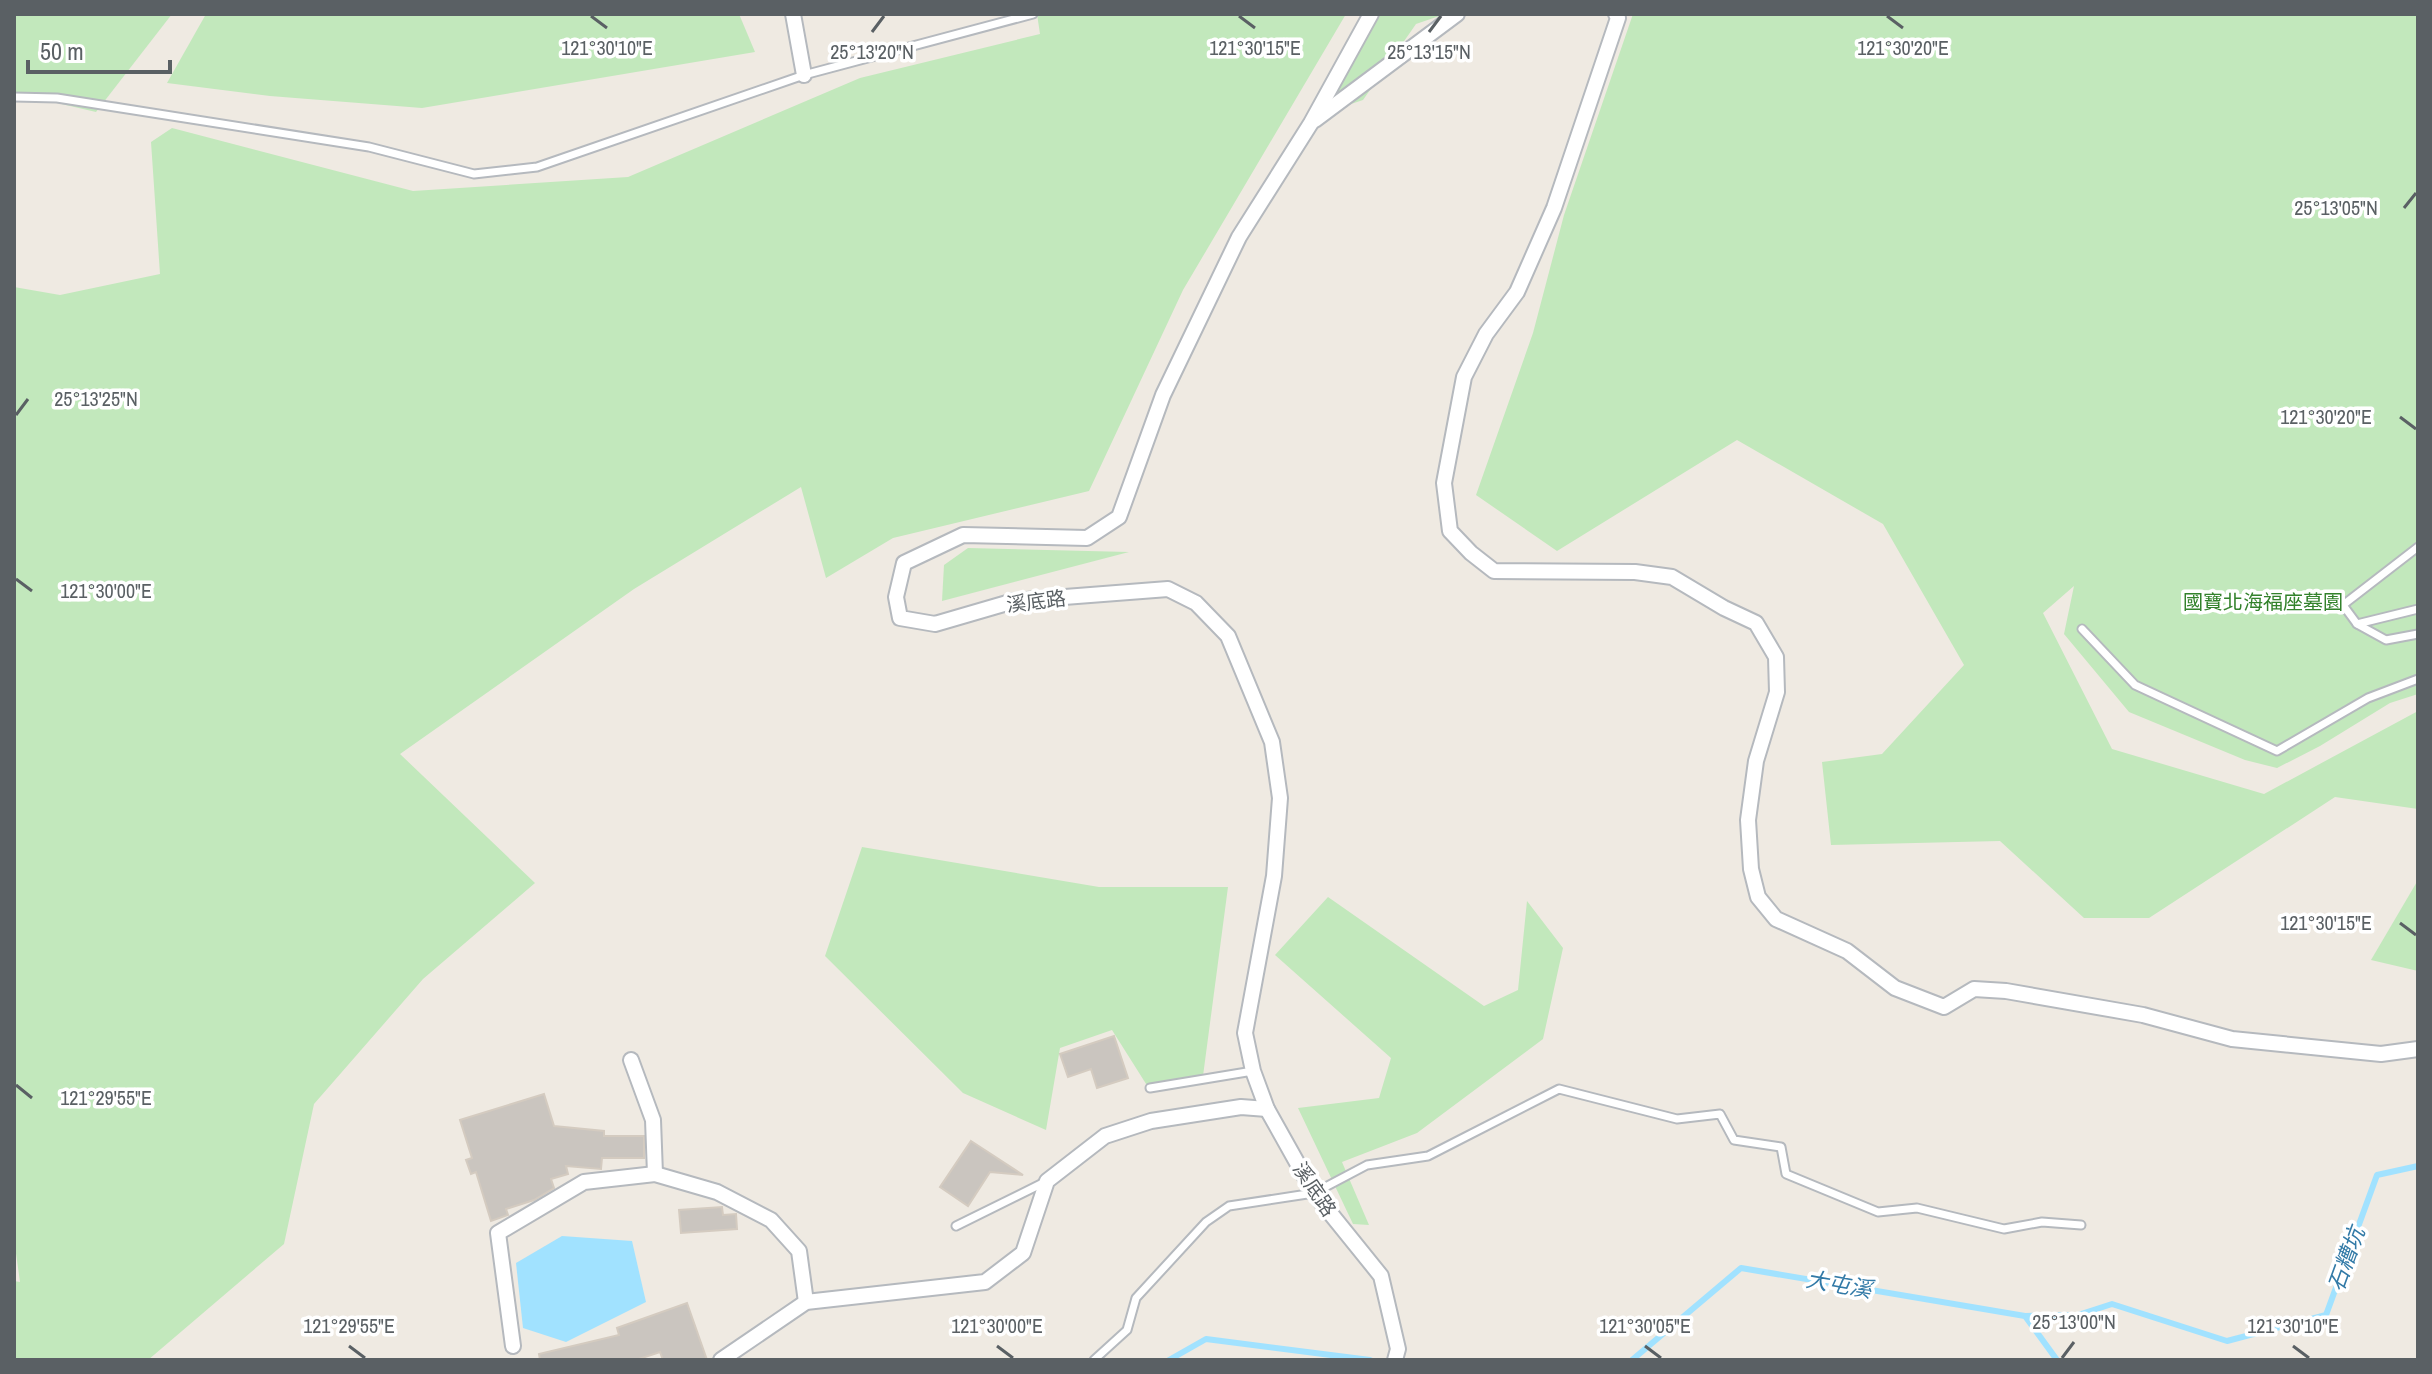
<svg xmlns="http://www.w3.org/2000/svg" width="2432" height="1374" viewBox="0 0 2432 1374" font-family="'Archivo Narrow','Noto Sans TC',sans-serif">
  <rect width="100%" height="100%" fill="#efeae2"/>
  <g fill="#c2e8bc">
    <polygon points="14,14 172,14 96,112 14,93"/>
    <polygon points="206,14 739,14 755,52 422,108 270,96 167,83"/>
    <polygon points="1037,14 1346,14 1183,290 1089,491 893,538 826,578 801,487 634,589 400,754 535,883 423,979 314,1104 284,1244 148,1360 14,1360 14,1281 20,1282 14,1239 14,287 60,295 160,274 151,142 172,128 413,191 628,177 860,78 1040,34"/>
    <polygon points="1376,14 1445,14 1416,24 1363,100 1321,114"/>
    <polygon points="1633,14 2418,14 2418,694 2390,703 2320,746 2277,768 2245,760 2129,712 2064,634 2074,586 2043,613 2112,749 2264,794 2418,711 2418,809 2335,797 2149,918 2084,918 2000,841 1831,845 1822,762 1882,754 1964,665 1883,524 1737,440 1557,551 1476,495 1533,333 1564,215"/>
    <polygon points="968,548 1129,552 942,601 944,565"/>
    <polygon points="862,847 1099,887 1228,887 1203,1076 1148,1087 1112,1030 1060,1048 1046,1130 963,1093 825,956"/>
    <polygon points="2418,880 2418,971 2371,960"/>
    <polygon points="1328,897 1484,1006 1518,990 1527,901 1563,948 1543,1039 1417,1133 1342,1162 1369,1225 1353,1224 1298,1108 1379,1098 1391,1058 1275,955"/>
  </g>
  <polygon fill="#a1e2ff" points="562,1236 632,1241 646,1302 566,1342 523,1328 516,1263"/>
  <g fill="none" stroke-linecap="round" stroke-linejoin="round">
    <g stroke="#a1e2ff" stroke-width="6">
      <polyline points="2025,1316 2078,1315 2112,1304 2227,1341 2326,1315 2377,1175 2418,1166"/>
      <polyline points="1169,1360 1206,1339 1370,1360"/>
      <polyline points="1632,1360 1741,1268 2025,1316 2057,1360"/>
    </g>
  </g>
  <g fill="#cac5bf" stroke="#d4cbc0" stroke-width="2">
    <polygon points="1114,1036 1128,1078 1097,1088 1091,1069 1068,1077 1060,1054"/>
    <polygon points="544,1094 554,1126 604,1131 604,1136 644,1136 644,1158 602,1158 601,1169 566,1166 568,1174 551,1179 554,1188 534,1200 506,1209 508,1215 491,1221 476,1172 471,1174 466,1160 472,1158 460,1120"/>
    <polygon points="971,1141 1023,1175 990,1172 968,1206 940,1187"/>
    <polygon points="722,1207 723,1215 736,1214 737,1229 681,1233 679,1210"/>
    <polygon points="687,1303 707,1360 663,1360 660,1352 636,1360 540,1360 539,1354 619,1335 617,1328"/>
  </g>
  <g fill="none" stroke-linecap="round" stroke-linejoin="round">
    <defs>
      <g id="service">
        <polyline points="14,97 57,98 369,147 474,174 537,167 804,75 1033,14"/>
        <polyline points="2418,547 2343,605 2357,624 2418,609"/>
        <polyline points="2357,624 2386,640 2418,634"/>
        <polyline points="2082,629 2135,685 2277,751 2368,698 2418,679"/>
        <polyline points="1150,1088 1253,1071"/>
        <polyline points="956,1226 1045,1182"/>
        <polyline points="1094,1360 1127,1330 1136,1298 1206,1222 1229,1206 1314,1193 1367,1165 1428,1156 1559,1089 1677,1119 1720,1114 1734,1140 1781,1147 1786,1174 1878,1212 1917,1208 2004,1229 2042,1222 2081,1225"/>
      </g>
      <g id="minor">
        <polyline points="793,14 804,75"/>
        <polyline points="1371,14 1311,123 1239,237 1163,395 1119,517 1087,538 963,535 904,563 896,597 900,618 935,624 1014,601 1168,589 1196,603 1228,636 1272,742 1280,798 1274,876 1245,1033 1253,1071 1267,1109 1314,1193 1381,1276 1398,1349 1395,1360"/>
        <polyline points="1616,14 1618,18 1554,208 1517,292 1486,334 1464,377 1444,483 1450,531 1471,553 1494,571 1635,572 1672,577 1724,608 1756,623 1776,657 1777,692 1756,761 1748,820 1751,869 1758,897 1776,919 1847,951 1895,988 1944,1007 1974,989 2006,991 2143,1015 2232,1039 2381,1054 2418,1049"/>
        <polyline points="1315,120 1457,14"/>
        <polyline points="631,1060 653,1120 655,1174"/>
        <polyline points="513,1346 498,1233 584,1182 655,1174 717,1192 771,1220 799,1251 806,1302"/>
        <polyline points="721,1360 806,1302 985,1282 1023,1253 1047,1181 1105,1136 1151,1121 1241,1107 1267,1109"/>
      </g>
    </defs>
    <use href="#service" stroke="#b5b9be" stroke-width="11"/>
    <use href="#minor" stroke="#b5b9be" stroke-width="18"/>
    <use href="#service" stroke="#fff" stroke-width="7"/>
    <use href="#minor" stroke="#fff" stroke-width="14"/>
  </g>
  <path fill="none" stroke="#5a6064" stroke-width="3" d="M591,16L607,28M1239,16L1255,28M1887,16L1903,28M872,32L884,16M1429,32L1441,16M2404,208L2416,193M16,415L28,399M2400,417L2416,429M16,579L32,591M2400,923L2416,935M16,1085L32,1098M349,1346L365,1358M997,1346L1013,1358M1645,1346L1661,1358M2293,1346L2309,1358M2062,1358L2074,1342"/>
  <g text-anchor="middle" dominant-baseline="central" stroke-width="7" stroke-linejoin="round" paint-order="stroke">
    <g font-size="20" fill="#5a6064" stroke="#fff">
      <text transform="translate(1036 601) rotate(-7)">溪底路</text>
      <text transform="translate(1315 1189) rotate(56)">溪底路</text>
    </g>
    <g font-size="20" fill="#33822c" stroke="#fff">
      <text x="2263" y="601">國寶北海福座墓園</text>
    </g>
    <g font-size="22" font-style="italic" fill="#327aa7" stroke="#fff">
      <text transform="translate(2346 1259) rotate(-70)">石糟坑</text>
      <text transform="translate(1839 1284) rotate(10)">大屯溪</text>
    </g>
  </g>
  <g font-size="20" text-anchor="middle" fill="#5a6064" stroke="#fff" stroke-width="7" stroke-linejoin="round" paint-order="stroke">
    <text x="607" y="55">121°30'10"E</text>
    <text x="1255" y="55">121°30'15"E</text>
    <text x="1903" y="55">121°30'20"E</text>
    <text x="872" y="59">25°13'20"N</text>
    <text x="1429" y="59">25°13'15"N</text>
    <text x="2336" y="215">25°13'05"N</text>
    <text x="96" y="406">25°13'25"N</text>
    <text x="2326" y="424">121°30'20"E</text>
    <text x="106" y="598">121°30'00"E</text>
    <text x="2326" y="930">121°30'15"E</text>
    <text x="106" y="1105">121°29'55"E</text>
    <text x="2074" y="1329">25°13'00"N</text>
    <text x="349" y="1333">121°29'55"E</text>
    <text x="997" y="1333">121°30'00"E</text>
    <text x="1645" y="1333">121°30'05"E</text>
    <text x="2293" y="1333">121°30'10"E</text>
  </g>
  <rect width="2432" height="1374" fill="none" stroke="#5a6064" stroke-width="32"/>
  <path d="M28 60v12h142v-12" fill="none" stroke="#5a6064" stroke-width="4"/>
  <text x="40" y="60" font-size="24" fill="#5a6064" stroke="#ffffff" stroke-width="6" paint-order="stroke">50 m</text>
</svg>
